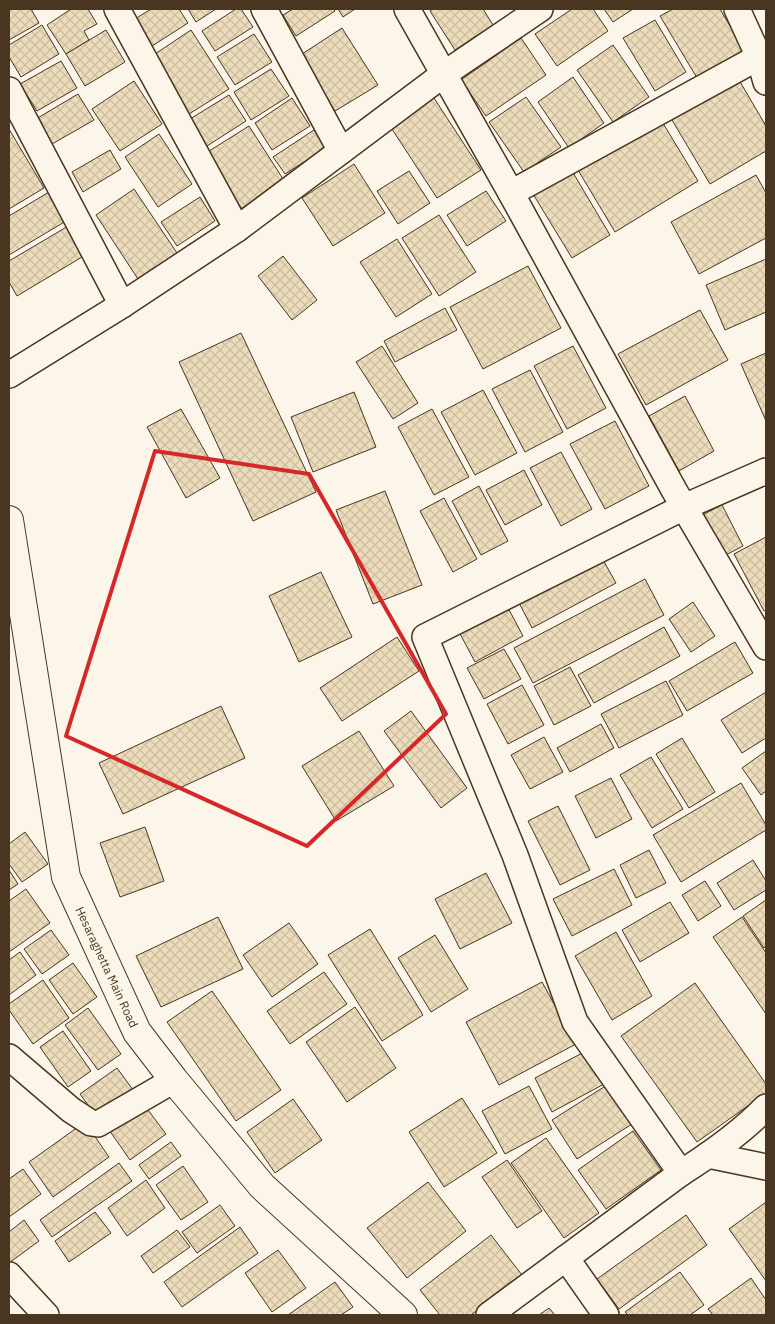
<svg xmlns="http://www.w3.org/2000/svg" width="775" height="1324" viewBox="0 0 775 1324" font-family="'IBM Plex Sans',sans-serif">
  <defs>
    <pattern id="building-cross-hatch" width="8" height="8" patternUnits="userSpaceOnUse" patternTransform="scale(1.25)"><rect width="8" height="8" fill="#ecdcbc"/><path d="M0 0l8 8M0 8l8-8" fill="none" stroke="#ccbda1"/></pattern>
  </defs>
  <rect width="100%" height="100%" fill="#fbf6e9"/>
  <g fill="url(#building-cross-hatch)" stroke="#4a3520">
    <polygon points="9,9 31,9 39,23 9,40"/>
    <polygon points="71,9 88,9 97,24 84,31 89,40 66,54 47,25"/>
    <polygon points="151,9 179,9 188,23 152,46 135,19"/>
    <polygon points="188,9 216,9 196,22"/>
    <polygon points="236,9 241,9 253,27 215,51 202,31"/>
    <polygon points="293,9 333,9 335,11 296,36 283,15"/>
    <polygon points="338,9 355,9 343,17"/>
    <polygon points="433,9 483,9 493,25 455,50 430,11"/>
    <polygon points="572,9 593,9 608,31 557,66 535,34"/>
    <polygon points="604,9 633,9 613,22"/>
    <polygon points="673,9 720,9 744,50 697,78 660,16"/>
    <polygon points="655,20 686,72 655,91 623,38"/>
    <polygon points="42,25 59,54 21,77 9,57 9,45"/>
    <polygon points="342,28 378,85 335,111 299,56"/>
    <polygon points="106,30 125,62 85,86 66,54"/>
    <polygon points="191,30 229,89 189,114 152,56"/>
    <polygon points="254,34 272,62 235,85 217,57"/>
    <polygon points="521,38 546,75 486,116 461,80"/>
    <polygon points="613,45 649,97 613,122 577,70"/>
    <polygon points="61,61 77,88 37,111 20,84"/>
    <polygon points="271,69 289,96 251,120 234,92"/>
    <polygon points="736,75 766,126 766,151 710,184 669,115"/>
    <polygon points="573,77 604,123 569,148 538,102"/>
    <polygon points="134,81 162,124 120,151 92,109"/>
    <polygon points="78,94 94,120 52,144 36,119"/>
    <polygon points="229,95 246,121 207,146 190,119"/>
    <polygon points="432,95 481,170 437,198 388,123"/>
    <polygon points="526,97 561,147 524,172 489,122"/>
    <polygon points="292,98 310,126 272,150 255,123"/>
    <polygon points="661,120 698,181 615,232 578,170"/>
    <polygon points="249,126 285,182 242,209 206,153"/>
    <polygon points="9,129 44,188 9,209"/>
    <polygon points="314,130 326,148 285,174 273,157"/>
    <polygon points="159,134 192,184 158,207 125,157"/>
    <polygon points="110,150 121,169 83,192 72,172"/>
    <polygon points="354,164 385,213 333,246 302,198"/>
    <polygon points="409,171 430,203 398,224 377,191"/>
    <polygon points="572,171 610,235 572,258 533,194"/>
    <polygon points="756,175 766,193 766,238 699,274 671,222"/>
    <polygon points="134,189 177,253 138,279 96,215"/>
    <polygon points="486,191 506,221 467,246 447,215"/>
    <polygon points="49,192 66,221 9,255 9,216"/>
    <polygon points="200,197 215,221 177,246 161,222"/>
    <polygon points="439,215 476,272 439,296 402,238"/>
    <polygon points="70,225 87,254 17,296 9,282 9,261"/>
    <polygon points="397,239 432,294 396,317 360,262"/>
    <polygon points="283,256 317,300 292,320 258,276"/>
    <polygon points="766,259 766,312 725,330 706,285"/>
    <polygon points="528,266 561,328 483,369 450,307"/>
    <polygon points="445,308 457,330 395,362 384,341"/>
    <polygon points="700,310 728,360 646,405 618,354"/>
    <polygon points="241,333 316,492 253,521 179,362"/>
    <polygon points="382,346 418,403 393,419 356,362"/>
    <polygon points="573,346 606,408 567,429 534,366"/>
    <polygon points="766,353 766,421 741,364"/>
    <polygon points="530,370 563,432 525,452 492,389"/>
    <polygon points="483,390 517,453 475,475 441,412"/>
    <polygon points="354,392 376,447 313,472 291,417"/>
    <polygon points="685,396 714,451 679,471 649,416"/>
    <polygon points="181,409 220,478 186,498 147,427"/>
    <polygon points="432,409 469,477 434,495 398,427"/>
    <polygon points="615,421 649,486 605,509 570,444"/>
    <polygon points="561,452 592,509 561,526 530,468"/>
    <polygon points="524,470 542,505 505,525 486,490"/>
    <polygon points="479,486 508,541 481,555 452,501"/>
    <polygon points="385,491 422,585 373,604 336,510"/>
    <polygon points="444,498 477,559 453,572 420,511"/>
    <polygon points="722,505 743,546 724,556 702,515"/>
    <polygon points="766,537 766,610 764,611 734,554"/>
    <polygon points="598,551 616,583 532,628 515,595"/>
    <polygon points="321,572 352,637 299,662 269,596"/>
    <polygon points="645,579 664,615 533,683 514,648"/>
    <polygon points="693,602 715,636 691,652 669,619"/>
    <polygon points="506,604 523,636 475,662 458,630"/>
    <polygon points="664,627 680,656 594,703 578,675"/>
    <polygon points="397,637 419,671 342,721 320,688"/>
    <polygon points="735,642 753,673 687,711 669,681"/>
    <polygon points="504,649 521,679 484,699 467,668"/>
    <polygon points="570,667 591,706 554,725 534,686"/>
    <polygon points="666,681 683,715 619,748 601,714"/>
    <polygon points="522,685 544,725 508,744 487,704"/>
    <polygon points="766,692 766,738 742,753 721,720"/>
    <polygon points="221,706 245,758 123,814 99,763"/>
    <polygon points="411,711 467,788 441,808 384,731"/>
    <polygon points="601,724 614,748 570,772 557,748"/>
    <polygon points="359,731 394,786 336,821 302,766"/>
    <polygon points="544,737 563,772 530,789 511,755"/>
    <polygon points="682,738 715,792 689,808 656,754"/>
    <polygon points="766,751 766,791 761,795 742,768"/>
    <polygon points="651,757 683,809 652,828 620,775"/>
    <polygon points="611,778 632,819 596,838 575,796"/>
    <polygon points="741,783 766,825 766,830 681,882 653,835"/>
    <polygon points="558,806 590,870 560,885 528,821"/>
    <polygon points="145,827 164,881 120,897 100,843"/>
    <polygon points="25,832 48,864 22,882 9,864 9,844"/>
    <polygon points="649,850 666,883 636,898 620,865"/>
    <polygon points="753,860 766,881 766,890 734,910 717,883"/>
    <polygon points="614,869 632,905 572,936 553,899"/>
    <polygon points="9,870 18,884 9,890"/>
    <polygon points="486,873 512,923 460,949 435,899"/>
    <polygon points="705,881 721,906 698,921 682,895"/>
    <polygon points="26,889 50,923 9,952 9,901"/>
    <polygon points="766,900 766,946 764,948 743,916"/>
    <polygon points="670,902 689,933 640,962 622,930"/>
    <polygon points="218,917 243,969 161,1007 136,956"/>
    <polygon points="742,917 766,953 766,1014 713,937"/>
    <polygon points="289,923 318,964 272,997 243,955"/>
    <polygon points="370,929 423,1015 382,1041 328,955"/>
    <polygon points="51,930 69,955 42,974 24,949"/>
    <polygon points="616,932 652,996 612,1020 575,956"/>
    <polygon points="435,935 468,989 431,1012 398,958"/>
    <polygon points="20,952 36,975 9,995 9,960"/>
    <polygon points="73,963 97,997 73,1014 49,980"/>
    <polygon points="324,972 347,1004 290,1044 267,1011"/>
    <polygon points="43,980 69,1018 33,1044 9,1010 9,1004"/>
    <polygon points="542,982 576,1044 499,1085 466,1022"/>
    <polygon points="695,983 766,1084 766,1093 697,1142 621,1036"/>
    <polygon points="212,991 281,1090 236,1121 167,1022"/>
    <polygon points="355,1007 396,1068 347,1102 306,1042"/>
    <polygon points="88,1008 121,1054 98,1070 65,1025"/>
    <polygon points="63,1031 91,1071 68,1087 40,1047"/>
    <polygon points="588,1050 606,1083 552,1112 535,1078"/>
    <polygon points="117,1068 136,1094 99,1120 80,1094"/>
    <polygon points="607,1085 632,1124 577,1159 552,1120"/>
    <polygon points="529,1086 552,1129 505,1154 482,1111"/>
    <polygon points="462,1098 497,1153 444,1187 409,1132"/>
    <polygon points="293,1099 322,1140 275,1173 247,1132"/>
    <polygon points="142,1102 166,1134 130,1160 107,1127"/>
    <polygon points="85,1122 109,1157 53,1197 29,1162"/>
    <polygon points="633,1131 661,1170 606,1209 578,1170"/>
    <polygon points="546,1138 599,1213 564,1238 511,1163"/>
    <polygon points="171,1142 181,1156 149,1179 139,1165"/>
    <polygon points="507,1160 542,1211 517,1228 482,1177"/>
    <polygon points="119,1163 132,1181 52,1237 40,1220"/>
    <polygon points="183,1166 208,1202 181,1220 156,1185"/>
    <polygon points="23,1169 41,1194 9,1217 9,1179"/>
    <polygon points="146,1180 165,1208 127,1236 108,1208"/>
    <polygon points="428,1182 466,1231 407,1278 367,1228"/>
    <polygon points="766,1202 766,1281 729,1229"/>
    <polygon points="220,1205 235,1226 197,1253 182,1232"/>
    <polygon points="95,1212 111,1233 69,1262 55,1241"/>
    <polygon points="686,1215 707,1245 619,1309 597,1279"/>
    <polygon points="24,1220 39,1241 9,1263 9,1232"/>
    <polygon points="240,1227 258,1253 182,1307 164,1282"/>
    <polygon points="177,1230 190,1247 153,1273 141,1256"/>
    <polygon points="491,1235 522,1275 471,1315 440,1315 420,1290"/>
    <polygon points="278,1250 306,1288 272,1312 245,1273"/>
    <polygon points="680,1272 704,1305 690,1315 628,1315 625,1312"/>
    <polygon points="751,1278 766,1300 766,1315 713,1315 708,1309"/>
    <polygon points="335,1282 353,1307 341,1315 288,1315"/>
    <polygon points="549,1308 555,1315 539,1315"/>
  </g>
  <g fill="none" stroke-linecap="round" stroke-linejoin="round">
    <defs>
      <g id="minor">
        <polyline points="117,9 237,229"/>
        <polyline points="264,9 341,151"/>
        <polyline points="407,9 511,193 674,490 766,647"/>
        <polyline points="737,9 759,57 766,82"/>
        <polyline points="9,90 122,305"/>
        <polyline points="511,193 759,57"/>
        <polyline points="9,375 122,305 237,229 444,74 540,9"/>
        <polyline points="9,1057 71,1110 91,1123 98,1124 174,1080"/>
        <polyline points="708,1155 766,1167"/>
        <polyline points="681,1173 575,1022 515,855 425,637 684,507 766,471"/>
        <polyline points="566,1258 606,1315"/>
        <polyline points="9,1275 46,1315"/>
        <path d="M489,1315L681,1173C711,1154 741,1133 766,1107"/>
      </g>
      <polyline id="primary" points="9,520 66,877 137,1032 174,1080 262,1186 403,1315"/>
    </defs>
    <use href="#minor" stroke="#4a3520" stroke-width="28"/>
    <use href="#primary" stroke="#4a3520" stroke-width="30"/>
    <use href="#minor" stroke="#fbf6e9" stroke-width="25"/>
    <use href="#primary" stroke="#fbf6e9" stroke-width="28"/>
  </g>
  <path fill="none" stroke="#d62828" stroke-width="4" stroke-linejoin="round" d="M155,451L309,474L446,714L307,846L66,736Z"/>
  <g text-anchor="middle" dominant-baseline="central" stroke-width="4" stroke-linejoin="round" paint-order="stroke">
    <g font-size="12" fill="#4a3520" stroke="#fbf6e9">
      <text transform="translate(107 967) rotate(65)">Hesaraghetta Main Road</text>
    </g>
  </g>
  <rect width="775" height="1324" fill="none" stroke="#4a3520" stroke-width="20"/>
</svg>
